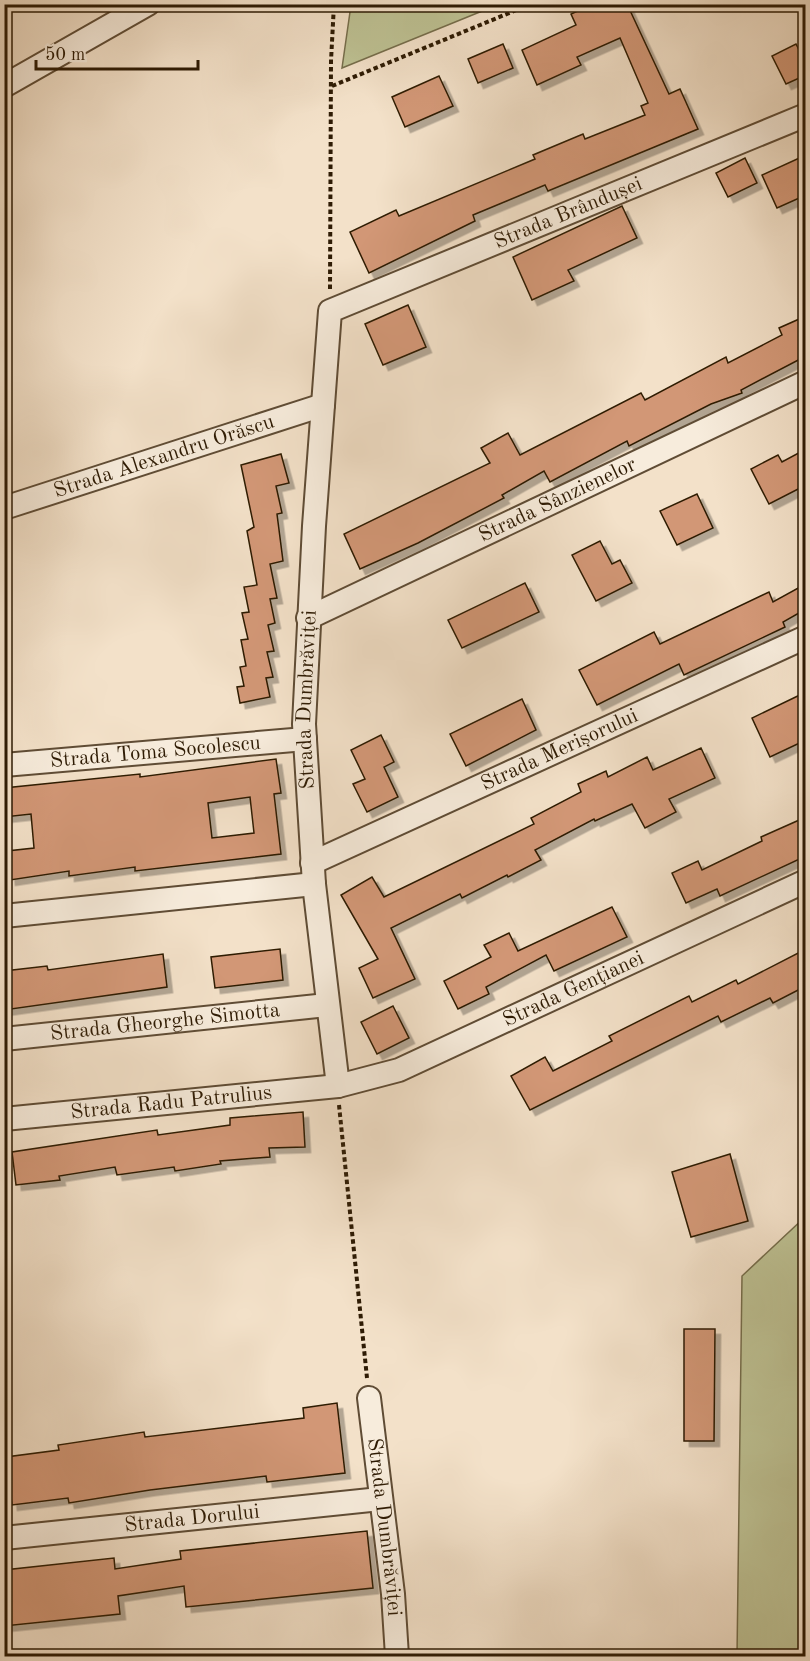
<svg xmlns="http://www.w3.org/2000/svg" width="810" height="1661" viewBox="0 0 810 1661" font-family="'Old Standard TT',serif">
  <defs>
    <filter id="shadow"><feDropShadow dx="5.5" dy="5.5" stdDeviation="0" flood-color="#0004"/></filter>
  </defs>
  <rect width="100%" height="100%" fill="#f3e1c9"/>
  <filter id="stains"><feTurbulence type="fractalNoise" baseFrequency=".00333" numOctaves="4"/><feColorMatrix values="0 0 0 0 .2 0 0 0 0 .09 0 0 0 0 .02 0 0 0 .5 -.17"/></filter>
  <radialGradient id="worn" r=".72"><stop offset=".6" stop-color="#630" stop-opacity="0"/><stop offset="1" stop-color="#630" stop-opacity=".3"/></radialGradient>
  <g fill="#bec294" stroke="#766e4c" stroke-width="1.5">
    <polygon points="351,5 351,4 497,5 342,68"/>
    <polygon points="805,1217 805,1656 737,1656 742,1276"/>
  </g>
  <g fill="#d29776" stroke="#2e1b04" stroke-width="1.5" fill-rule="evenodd" filter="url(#shadow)">
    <polygon points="593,4 627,4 669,94 680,89 698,129 548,191 545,185 473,215 475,221 369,273 350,232 396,210 399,216 535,159 533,155 583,134 585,139 645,115 641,106 648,103 620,38 577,57 581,65 537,85 522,50 576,25 571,14"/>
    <polygon points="503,44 513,68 478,83 468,59"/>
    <polygon points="796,44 806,64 806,75 786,84 772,56"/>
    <polygon points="439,76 453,106 405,127 392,97"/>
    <polygon points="806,155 806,195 777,208 762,175"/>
    <polygon points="745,158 757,183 728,197 716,173"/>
    <polygon points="622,206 637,238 568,270 574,281 532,300 513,257"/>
    <polygon points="408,305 426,347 383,365 365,324"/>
    <polygon points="806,316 806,356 741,390 742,393 711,404 629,446 627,441 550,482 544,471 502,495 504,498 418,543 360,569 344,534 490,463 481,448 508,433 520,455 641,393 645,400 726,357 728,363 782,335 779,328"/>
    <polygon points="806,449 806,485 769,504 751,469 778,455 782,462"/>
    <polygon points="281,454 289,483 276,486 282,513 277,514 283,561 270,564 277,598 270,599 275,623 268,625 274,651 267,652 273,677 266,678 270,697 240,703 237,687 244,686 240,667 246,666 241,640 248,639 242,613 249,612 244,587 257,585 247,531 254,527 241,465"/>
    <polygon points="697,494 713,528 677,545 660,511"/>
    <polygon points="600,541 612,564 620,560 632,583 596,601 572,555"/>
    <polygon points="525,583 539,612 462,648 448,620"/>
    <polygon points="800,587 806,598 806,609 783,622 785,627 684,675 679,664 597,705 579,670 654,632 660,644 769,592 773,602"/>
    <polygon points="806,692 806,740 770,757 752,718"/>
    <polygon points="522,699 536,730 466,766 450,734"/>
    <polygon points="381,735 394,762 384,767 398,797 367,812 353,784 365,779 351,750"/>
    <polygon points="701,748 715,778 669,799 676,812 645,828 632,804 595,821 594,819 535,850 541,860 508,877 507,875 462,898 460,894 391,928 415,979 373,998 359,968 378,959 341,895 372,877 384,897 534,824 531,818 581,792 578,784 606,771 608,777 647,757 653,770"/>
    <path d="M276,759L281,793L274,794L281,854L135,871V867L69,876V871L10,880L7,851L34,848L31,814L4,817V788L140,774V777ZM250,797L254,833L212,838L208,803Z"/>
    <polygon points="806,817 806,856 720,896 717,889 686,903 672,873 698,861 702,870 762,841 761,837"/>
    <polygon points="612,907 627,937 554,971 546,955 486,987 489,994 458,1009 444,981 491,957 484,945 509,933 518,951"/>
    <polygon points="280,949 283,980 215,988 211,957"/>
    <polygon points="806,949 806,986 773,1003 770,998 721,1022 718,1016 530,1110 511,1076 545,1057 553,1071 612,1041 609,1036 689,996 692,1002 736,980 738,984"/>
    <polygon points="163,954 167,987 4,1010 4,971 47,966 48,970"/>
    <polygon points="393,1006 409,1038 377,1054 361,1022"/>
    <polygon points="303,1112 305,1147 269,1148 270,1157 220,1161 221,1164 175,1171 174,1167 117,1175 115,1167 59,1176 60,1180 16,1185 12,1152 157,1130 158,1135 230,1125 230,1118"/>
    <polygon points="730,1154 748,1221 691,1237 672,1172"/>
    <polygon points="684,1329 715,1329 714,1441 684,1441"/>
    <polygon points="337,1403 345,1473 267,1482 266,1476 150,1490 69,1503 68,1498 12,1505 6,1457 59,1450 58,1445 144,1432 145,1437 304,1418 303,1408"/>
    <polygon points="367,1531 373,1588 186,1607 184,1586 118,1596 120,1614 4,1626 4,1570 114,1558 115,1569 181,1559 180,1551"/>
  </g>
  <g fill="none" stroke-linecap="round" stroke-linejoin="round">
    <defs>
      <g id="street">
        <polyline points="4,86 148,4"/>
        <path id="s1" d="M4,508L323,405"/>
        <path id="s2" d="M308,618L806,382"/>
        <path id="s3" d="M4,765L305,739"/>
        <path id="s4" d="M312,863L806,637"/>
        <polyline points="4,916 314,884"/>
        <path id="s5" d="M4,1039L327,1005"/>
        <path id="s6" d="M338,1086L314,884L304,724L314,526L330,311L806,115"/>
        <path id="s7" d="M4,1119L338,1086L399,1070L806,881"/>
        <path id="s8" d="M369,1398L393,1594L397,1656"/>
        <path id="s9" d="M4,1538L380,1499"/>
      </g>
    </defs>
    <use href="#street" stroke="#5f4c35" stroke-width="26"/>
    <g stroke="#2e1b04" stroke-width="4" stroke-dasharray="4.5 3" stroke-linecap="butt">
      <polyline points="332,86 531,4"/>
      <polyline points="330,289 331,61 334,4"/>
      <polyline points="339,1105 367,1378"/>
    </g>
    <use href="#street" stroke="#f7ecdc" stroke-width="22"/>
  </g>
  <g text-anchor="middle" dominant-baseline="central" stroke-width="6" stroke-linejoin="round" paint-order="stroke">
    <g font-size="21" fill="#2e1b04" stroke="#f7ecdc">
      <text stroke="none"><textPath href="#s6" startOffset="1035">Strada Brândușei</textPath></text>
      <text stroke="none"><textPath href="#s1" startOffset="168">Strada Alexandru Orăscu</textPath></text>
      <text stroke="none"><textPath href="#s2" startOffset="276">Strada Sânzienelor</textPath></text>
      <text stroke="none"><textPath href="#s6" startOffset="388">Strada Dumbrăviței</textPath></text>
      <text stroke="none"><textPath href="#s4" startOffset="272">Strada Merișorului</textPath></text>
      <text stroke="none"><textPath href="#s3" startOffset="152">Strada Toma Socolescu</textPath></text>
      <text stroke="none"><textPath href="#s7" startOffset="591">Strada Gențianei</textPath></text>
      <text stroke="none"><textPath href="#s5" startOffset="162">Strada Gheorghe Simotta</textPath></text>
      <text stroke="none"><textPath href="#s7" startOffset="168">Strada Radu Patrulius</textPath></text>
      <text stroke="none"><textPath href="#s9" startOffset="189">Strada Dorului</textPath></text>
      <text stroke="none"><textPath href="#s8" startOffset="130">Strada Dumbrăviței</textPath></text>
    </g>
  </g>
  <rect width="810" height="1661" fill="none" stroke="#f3e1c9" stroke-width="24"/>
  <rect x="6" y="6" width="798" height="1649" fill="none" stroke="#2e1b04" stroke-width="3"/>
  <rect x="12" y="12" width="786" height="1637" fill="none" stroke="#2e1b04" stroke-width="1.5"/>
  <path d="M36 60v9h162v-9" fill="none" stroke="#2e1b04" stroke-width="3"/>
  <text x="45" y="60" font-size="18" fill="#2e1b04" stroke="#f7ecdc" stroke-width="4.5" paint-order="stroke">50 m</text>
  <rect width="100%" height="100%" filter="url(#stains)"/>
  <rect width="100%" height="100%" fill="url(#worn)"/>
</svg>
